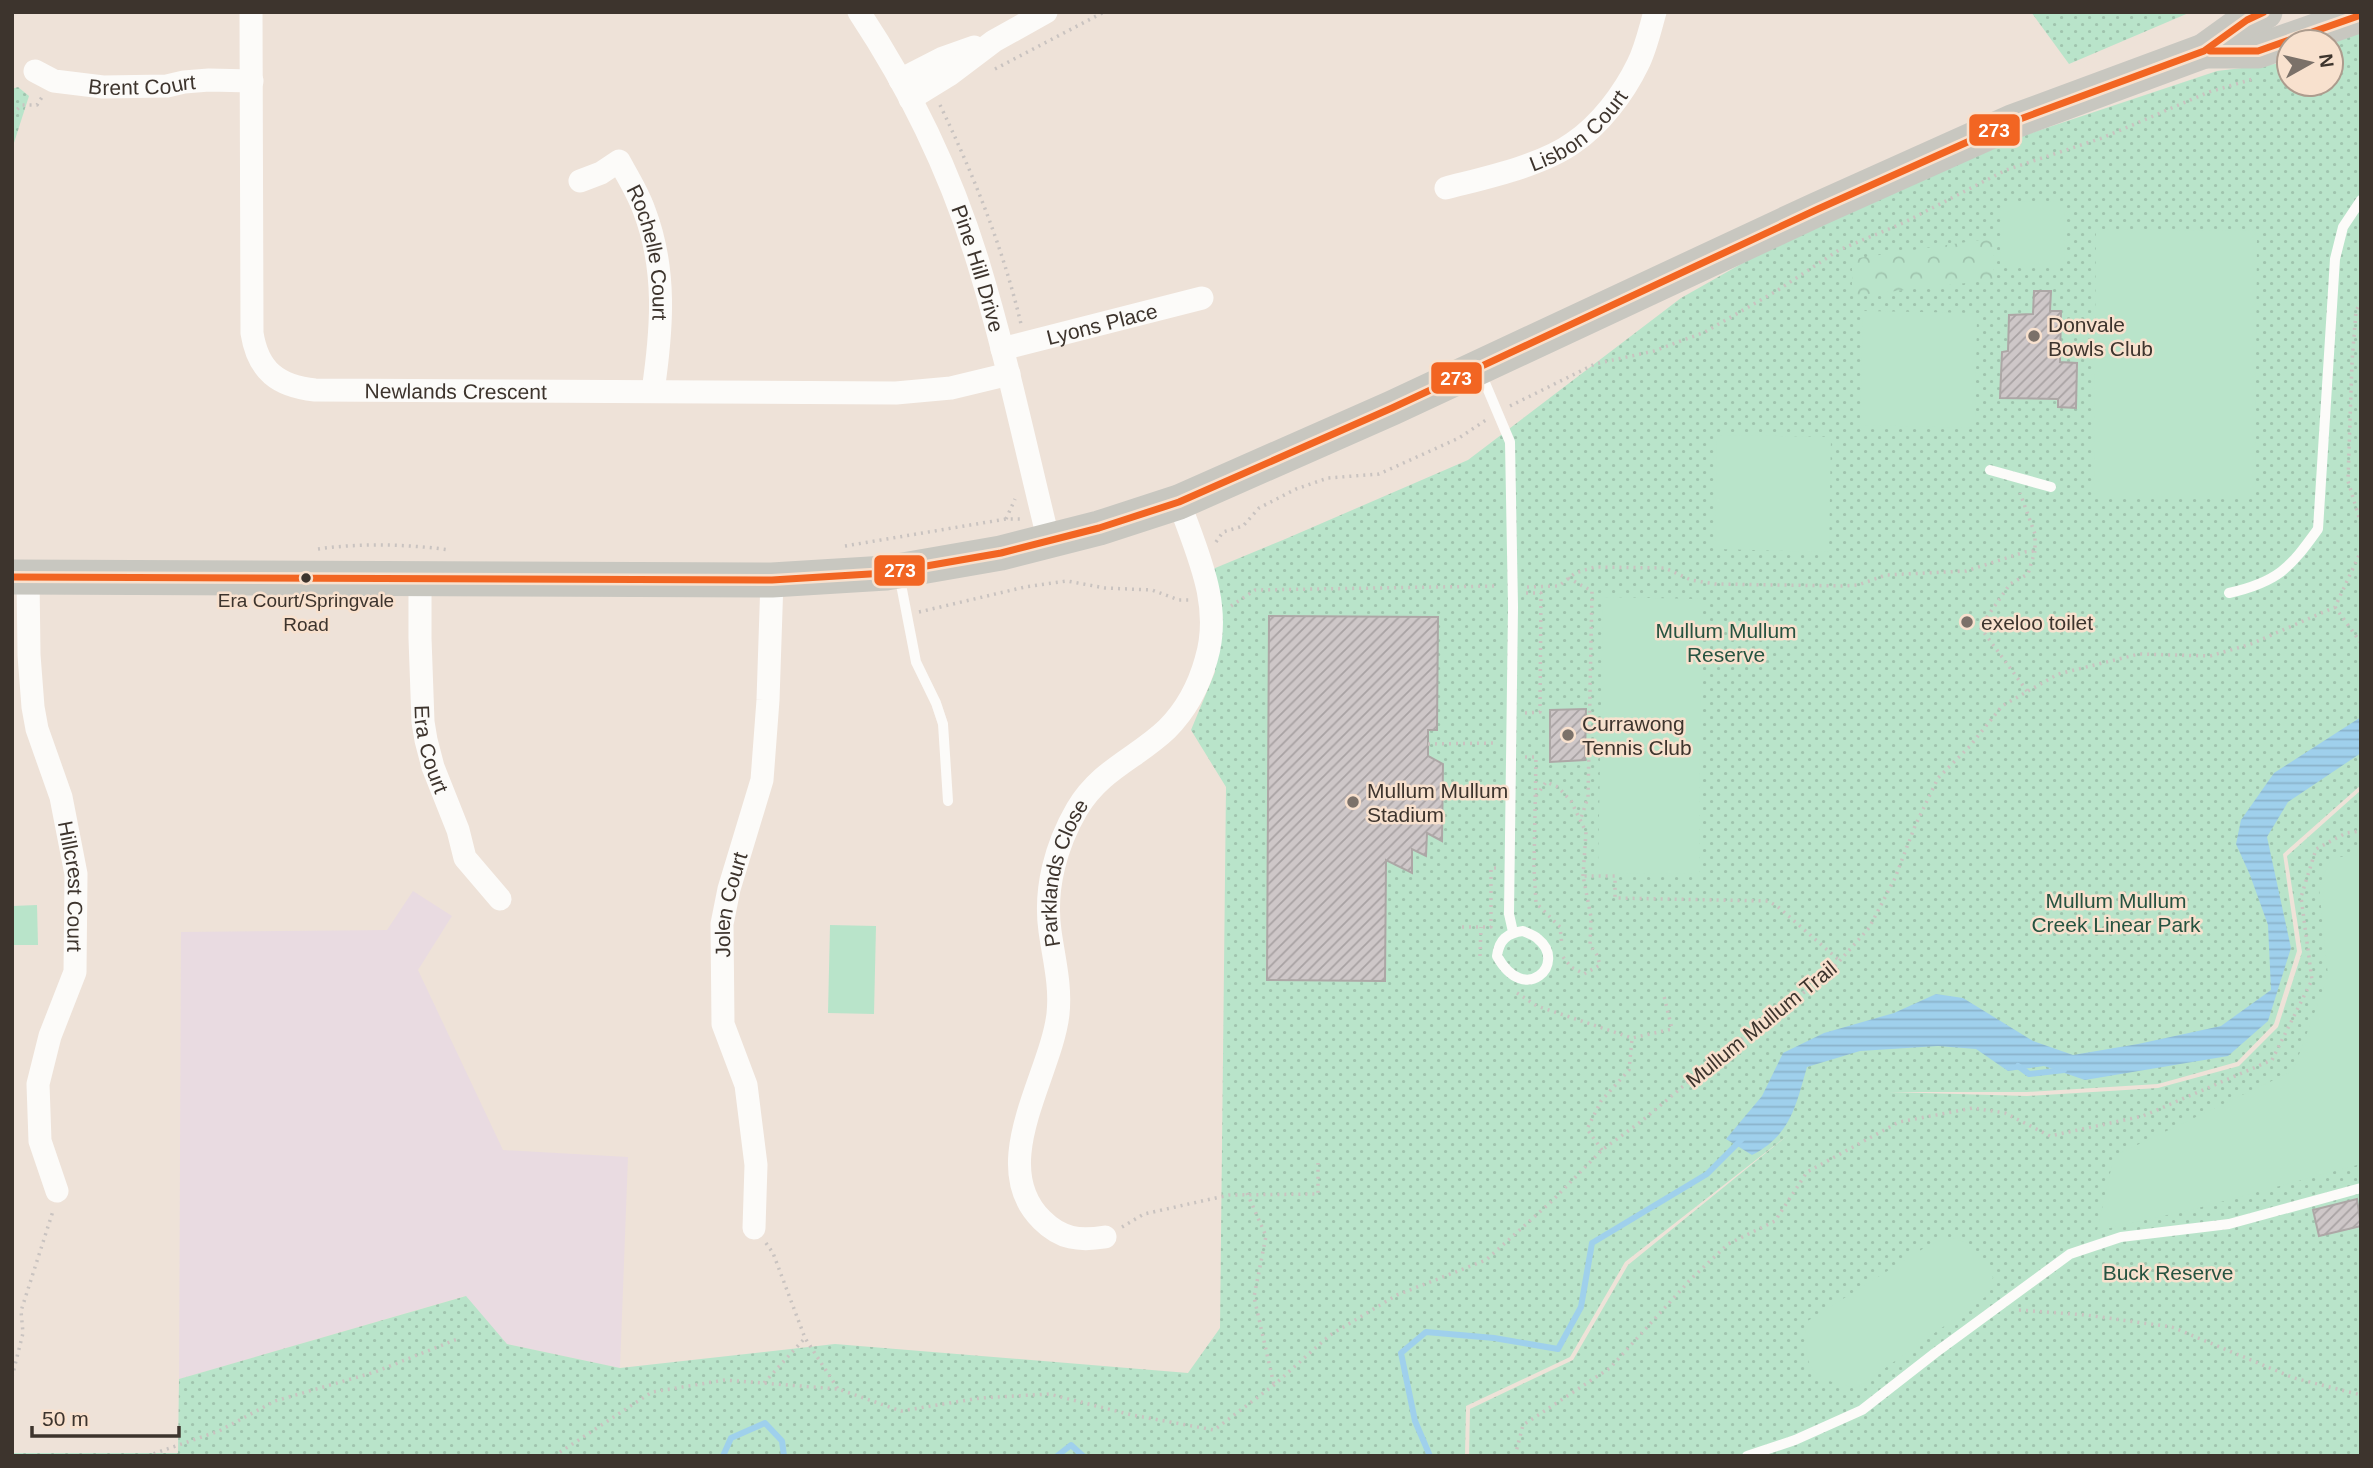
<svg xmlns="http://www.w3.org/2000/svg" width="2373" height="1468" viewBox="0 0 2373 1468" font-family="Helvetica,sans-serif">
  <defs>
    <pattern id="grass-dots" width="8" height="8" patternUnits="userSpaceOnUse" patternTransform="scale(1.75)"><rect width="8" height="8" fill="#b9e4ca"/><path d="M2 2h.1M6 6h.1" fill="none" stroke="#a0c4ae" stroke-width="1.8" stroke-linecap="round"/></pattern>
    <pattern id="forest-crowns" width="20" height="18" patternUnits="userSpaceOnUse" patternTransform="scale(1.75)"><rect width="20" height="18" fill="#b9e4ca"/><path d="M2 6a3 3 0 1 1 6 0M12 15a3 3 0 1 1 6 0" fill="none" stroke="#a0c4ae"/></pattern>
    <pattern id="water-rules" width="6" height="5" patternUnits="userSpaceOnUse" patternTransform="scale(1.75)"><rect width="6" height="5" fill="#9fd0ec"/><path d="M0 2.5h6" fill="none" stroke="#8ab3cb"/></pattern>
    <pattern id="building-hatch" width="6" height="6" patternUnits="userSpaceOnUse" patternTransform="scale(1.75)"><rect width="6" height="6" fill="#cec7c8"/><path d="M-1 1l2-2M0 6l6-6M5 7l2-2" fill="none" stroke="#a8a2a3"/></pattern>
  </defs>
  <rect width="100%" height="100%" fill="#eee2d8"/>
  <polygon fill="#e9dbe1" points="413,891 452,916 418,970 503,1150 628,1157 620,1368 507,1344 465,1296 179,1379 181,932 387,930"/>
  <g fill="url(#grass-dots)">
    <polygon points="2031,12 2191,12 2069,64"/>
    <polygon points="2361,28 2361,785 2283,854 2297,951 2274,1024 2237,1062 2158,1084 2027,1092 1889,1092 2027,1096 2158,1088 2239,1066 2278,1027 2302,952 2287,856 2361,790 2361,1456 1469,1456 1470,1409 1573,1360 1628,1265 1788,1135 1625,1262 1570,1357 1466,1406 1465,1456 12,1456 12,1453 178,1453 179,1379 466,1296 507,1344 620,1368 835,1344 1188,1373 1220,1328 1226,787 1191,730 1215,672 1212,597 1208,571 1283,540 1468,460 1681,298 1796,233 2028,134 2217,71 2275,64 2289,59 2289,84 2331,84 2331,43"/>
    <polygon points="18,87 29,96 12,149 12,89"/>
  </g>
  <polygon fill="url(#forest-crowns)" points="1994,238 1993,280 1852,296 1852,259"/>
  <g fill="#b9e4ca">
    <polygon points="2001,201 2065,202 2064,267 2000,267"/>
    <polygon points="2096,229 2257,231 2255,497 2094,497"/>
    <polygon points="1863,311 1977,313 1975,428 1860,425"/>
    <polygon points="1717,435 1831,437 1829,552 1715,549"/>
    <polygon points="1603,597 1701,599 1699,874 1598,873"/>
    <polygon points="2361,855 2361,1164 2198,1208 2097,1231 2114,1156 2293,1071 2328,976 2319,887 2331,858"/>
    <polygon points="37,905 38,945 12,945 12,906"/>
    <polygon points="830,925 876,926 874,1014 828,1013"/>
    <path d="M1951,1237L1969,1244L1993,1277L1988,1295L1857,1388C1809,1379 1804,1370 1806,1322L1929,1245Z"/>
  </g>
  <path fill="url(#water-rules)" d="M2361,717V753L2288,802L2267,837L2291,948L2268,1021L2228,1056L2085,1080L2044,1066L2008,1071L1976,1049L1938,1046L1860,1051L1807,1067C1796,1105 1791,1135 1752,1155L1726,1139L1762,1096L1783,1053L1824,1033L1894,1013L1936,994L1963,998L2033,1041L2073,1055L2138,1044L2221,1026L2271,990L2268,925L2250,875L2236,844L2241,820L2274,773Z"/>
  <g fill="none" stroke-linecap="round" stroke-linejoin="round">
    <g stroke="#9fd0ec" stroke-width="6">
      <polyline points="2018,1066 2029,1074 2064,1070"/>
      <polyline points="723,1456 731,1438 765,1423 782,1441 784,1456"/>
      <polyline points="1057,1456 1071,1445 1083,1456"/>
      <polyline points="1430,1456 1415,1421 1401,1353 1426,1332 1494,1338 1558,1349 1581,1307 1592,1243 1707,1174 1742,1139"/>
    </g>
  </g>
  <g fill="url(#building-hatch)" stroke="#ada7a6" stroke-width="2">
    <polygon points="2034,291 2051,291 2050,311 2061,311 2060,362 2077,363 2076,408 2058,407 2058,399 2000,398 2002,352 2008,351 2009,315 2033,314"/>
    <polygon points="1269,616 1438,617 1437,730 1428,730 1428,756 1443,764 1442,841 1427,833 1426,856 1412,849 1412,873 1386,860 1385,981 1267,980"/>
    <polygon points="1586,709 1585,760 1550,762 1550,710"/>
    <polygon points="2357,1199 2361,1226 2319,1236 2313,1210"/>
  </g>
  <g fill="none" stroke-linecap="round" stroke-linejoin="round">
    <g stroke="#c9c3c0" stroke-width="3.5" stroke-dasharray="2 5" stroke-linecap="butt">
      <polyline points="995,69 1104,12"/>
      <path d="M940,105C974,176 1003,248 1021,324"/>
      <polyline points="12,114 22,105 37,105 42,97"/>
      <polyline points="2361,301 2356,311 2352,362 2348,481 2361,524"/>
      <polyline points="1510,406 1595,364 1654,351 1705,332 1778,290 1839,250 1903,223 2006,170 2102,138 2209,92 2253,79"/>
      <polyline points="1006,519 1015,499"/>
      <polyline points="1216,542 1223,532 1243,526 1259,508 1296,489 1328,478 1379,474 1459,438 1486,420"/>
      <polyline points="845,546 1006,519 1021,519"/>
      <path d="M318,549C361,543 406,544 450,550"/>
      <polyline points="1568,578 1592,591 1588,797 1580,821"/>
      <polyline points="1527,587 1559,586 1575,573 1595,567 1665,568 1691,580 1715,584 1844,586 1858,585 1886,575 1966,571 2025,552 2035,551 2035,534 2020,493"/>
      <polyline points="1231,606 1255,590 1498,586"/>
      <polyline points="2335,607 2361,643"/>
      <polyline points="919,612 1025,587 1067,581 1105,588 1152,590 1179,600 1189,600"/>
      <polyline points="2027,691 1980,627 2010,584 2028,574 2035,551"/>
      <polyline points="1525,713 1540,712 1541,593 1525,593"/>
      <polyline points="1428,744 1497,743"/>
      <polyline points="1525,757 1536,757 1534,868 1536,903 1560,927 1562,946"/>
      <polyline points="1536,796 1546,782 1558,787 1571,801 1586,832 1583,876"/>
      <polyline points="1462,927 1491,927 1491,868 1497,868"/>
      <polyline points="1480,956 1481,927"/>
      <polyline points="1563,957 1571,967 1584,974 1600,965 1597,955 1590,945 1591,917 1583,876 1615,876 1615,898 1768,901 1777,906 1840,961"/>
      <polyline points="1517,993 1537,1006 1632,1038 1672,1029 1664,996"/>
      <polyline points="1602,1150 1587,1129 1601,1101 1629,1070 1632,1039"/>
      <polyline points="1247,1193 1266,1236 1254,1297 1274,1385"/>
      <polyline points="1122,1227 1144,1214 1229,1195 1318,1194 1318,1163"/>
      <polyline points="766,1243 773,1253 805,1338 838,1389"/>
      <polyline points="2019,1310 2086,1315 2172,1327 2294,1378 2361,1395"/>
      <polyline points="12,1377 23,1333 21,1311 53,1211"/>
      <polyline points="764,1383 805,1338"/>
      <polyline points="147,1456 219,1431 275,1401 375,1372 460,1338"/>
      <polyline points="554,1456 652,1392 725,1380 838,1389 901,1411 980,1398 1049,1394 1132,1415 1214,1430 1274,1385 1330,1335 1397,1295 1486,1260 1552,1201 1602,1150 1643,1120 1723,1053 1826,976 1869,928 1895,878 1915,826 1938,778 1970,746 2002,706 2058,674 2139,654 2210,656 2251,644 2335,607 2361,551"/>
      <polyline points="1515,1456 1523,1425 1610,1368 1690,1280 1728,1244 1775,1221 1807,1172 1899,1122 1973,1108 2005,1113 2050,1136 2143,1116 2272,1060 2312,980 2301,897 2316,849 2346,833 2361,831"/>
    </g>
    <g stroke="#fcfbf9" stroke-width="10">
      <polyline points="1480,371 1510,442 1513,607 1509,914 1513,932"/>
      <polyline points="1990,470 2051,487"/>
      <polyline points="899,574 916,662 936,703 943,724 948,801"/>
      <path d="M2229,593C2278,582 2290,568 2318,529L2335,259L2343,227L2361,200"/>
      <path d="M1523,931C1527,933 1534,935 1538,939C1568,963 1525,1007 1497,956C1499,940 1507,933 1523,931Z"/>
      <polyline points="1747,1456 1795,1440 1862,1410 1935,1353 2070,1254 2121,1237 2229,1224 2361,1188"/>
    </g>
    <g stroke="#fcfbf9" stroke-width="23">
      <path id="s1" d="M251,12L252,333C258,371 278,386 315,390L896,393L951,388L1009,374"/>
      <path id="s2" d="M859,12C910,89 951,174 978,262C1006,354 1026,449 1049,542"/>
      <path id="s3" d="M35,71L54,81L103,87L167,86L184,82L209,80L252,81"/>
      <polyline points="900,80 943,58 974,47"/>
      <polyline points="910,99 949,75 994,41 1046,12"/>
      <path id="s4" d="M580,181L601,173L619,161C628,177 638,193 644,210C667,270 662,329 653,391"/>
      <path id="s5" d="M1446,188C1484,178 1541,166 1573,143C1600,125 1624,93 1638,64C1646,48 1650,29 1655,12"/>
      <path id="s6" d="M1002,349L1202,298"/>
      <path id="s7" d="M28,577L29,655L33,707L37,729L61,797L76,874L75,972L50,1036L38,1084L40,1141L57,1191"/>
      <path id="s8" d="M420,580V638L423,722L426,740L433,767L458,830L465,858L500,899"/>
      <path id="s9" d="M754,1228L756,1165L746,1085L723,1024L722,924L729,889L762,780L768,700L772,580"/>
      <path id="s10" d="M1105,1237C1079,1241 1061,1239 1042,1220C986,1165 1051,1076 1058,1014C1061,985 1054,960 1050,931C1044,889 1056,845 1077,809C1101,769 1137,758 1167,729C1186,710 1199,685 1206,660C1223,605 1197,553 1179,502"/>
    </g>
    <g stroke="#c8c7c0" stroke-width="35">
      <polyline points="2204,51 2258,51 2361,15"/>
      <polyline points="12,577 772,580 886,573 1001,553 1099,528 1179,502 1392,408 1818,209 2012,122 2204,51 2247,20 2265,12"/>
    </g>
    <defs>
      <g id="bus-1">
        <polyline points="2210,51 2258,51 2361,15"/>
        <polyline points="12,577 772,580 886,573 1001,553 1099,528 1179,502 1392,408 1818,209 2012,122 2204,51 2247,20 2264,12"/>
      </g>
    </defs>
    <use href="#bus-1" stroke="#f8e1ce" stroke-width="12"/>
    <use href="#bus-1" stroke="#f26522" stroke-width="7"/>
  </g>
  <g fill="#7b7169" stroke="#f8e1ce" stroke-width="2.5">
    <circle cx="2034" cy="336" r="7"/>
    <circle cx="1967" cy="622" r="7"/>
    <circle cx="1568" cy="735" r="7"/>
    <circle cx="1353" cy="802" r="7"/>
  </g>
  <circle fill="#3d342d" stroke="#f8e1ce" stroke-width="2.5" cx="306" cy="578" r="6"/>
  <g text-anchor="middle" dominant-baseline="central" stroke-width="5" stroke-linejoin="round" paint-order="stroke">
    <g font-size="19" fill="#3d342d" stroke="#f8e1ce">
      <text x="306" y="600">Era Court/Springvale<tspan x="306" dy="24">Road</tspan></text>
    </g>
    <g font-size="21" fill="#3d342d" stroke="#f8e1ce">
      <text stroke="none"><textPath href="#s3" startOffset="110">Brent Court</textPath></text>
      <text stroke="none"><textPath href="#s5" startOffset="147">Lisbon Court</textPath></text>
      <text stroke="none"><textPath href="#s4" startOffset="142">Rochelle Court</textPath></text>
      <text stroke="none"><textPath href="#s2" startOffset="284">Pine Hill Drive</textPath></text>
      <text stroke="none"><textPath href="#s6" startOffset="103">Lyons Place</textPath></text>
      <text stroke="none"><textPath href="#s1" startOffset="555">Newlands Crescent</textPath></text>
      <text stroke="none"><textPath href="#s8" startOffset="170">Era Court</textPath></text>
      <text stroke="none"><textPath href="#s10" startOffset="430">Parklands Close</textPath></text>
      <text stroke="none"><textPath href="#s7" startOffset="315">Hillcrest Court</textPath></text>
      <text stroke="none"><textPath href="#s9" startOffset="329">Jolen Court</textPath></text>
      <text transform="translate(1761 1024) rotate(-39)">Mullum Mullum Trail</text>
    </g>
    <g font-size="21" fill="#3d342d" stroke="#f8e1ce" text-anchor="start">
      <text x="2048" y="324">Donvale<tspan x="2048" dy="24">Bowls Club</tspan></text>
      <text x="1981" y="622">exeloo toilet</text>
      <text x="1582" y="723">Currawong<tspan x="1582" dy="24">Tennis Club</tspan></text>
      <text x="1367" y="790">Mullum Mullum<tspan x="1367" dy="24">Stadium</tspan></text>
    </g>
    <g font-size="21" fill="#265340" stroke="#f8e1ce">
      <text x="1726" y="630">Mullum Mullum<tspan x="1726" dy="24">Reserve</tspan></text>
      <text x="2116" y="900">Mullum Mullum<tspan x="2116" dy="24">Creek Linear Park</tspan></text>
      <text x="2168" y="1272">Buck Reserve</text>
    </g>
  </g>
  <g stroke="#f8e1ce" stroke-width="2.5">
    <rect x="1968" y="113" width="53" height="34" rx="7" fill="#f26522"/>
    <rect x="1430" y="361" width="53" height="34" rx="7" fill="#f26522"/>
    <rect x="873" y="554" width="53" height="33" rx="7" fill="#f26522"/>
  </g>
  <g font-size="19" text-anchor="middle" font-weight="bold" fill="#fff">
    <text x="1994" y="137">273</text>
    <text x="1456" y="385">273</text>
    <text x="900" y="577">273</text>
  </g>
  <rect width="2373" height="1468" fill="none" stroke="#3d342d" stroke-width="28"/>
  <g transform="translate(2310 63) rotate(82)"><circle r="33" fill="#f8e1ce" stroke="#ad9c8e" stroke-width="2"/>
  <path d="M0-5L12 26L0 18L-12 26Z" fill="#7b7169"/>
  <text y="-10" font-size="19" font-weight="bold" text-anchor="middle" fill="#3d342d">N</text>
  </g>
  <path d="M32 1426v10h147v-10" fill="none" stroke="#3d342d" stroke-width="3.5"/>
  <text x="42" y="1426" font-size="21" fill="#3d342d" stroke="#f8e1ce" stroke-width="5" paint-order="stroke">50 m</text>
</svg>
